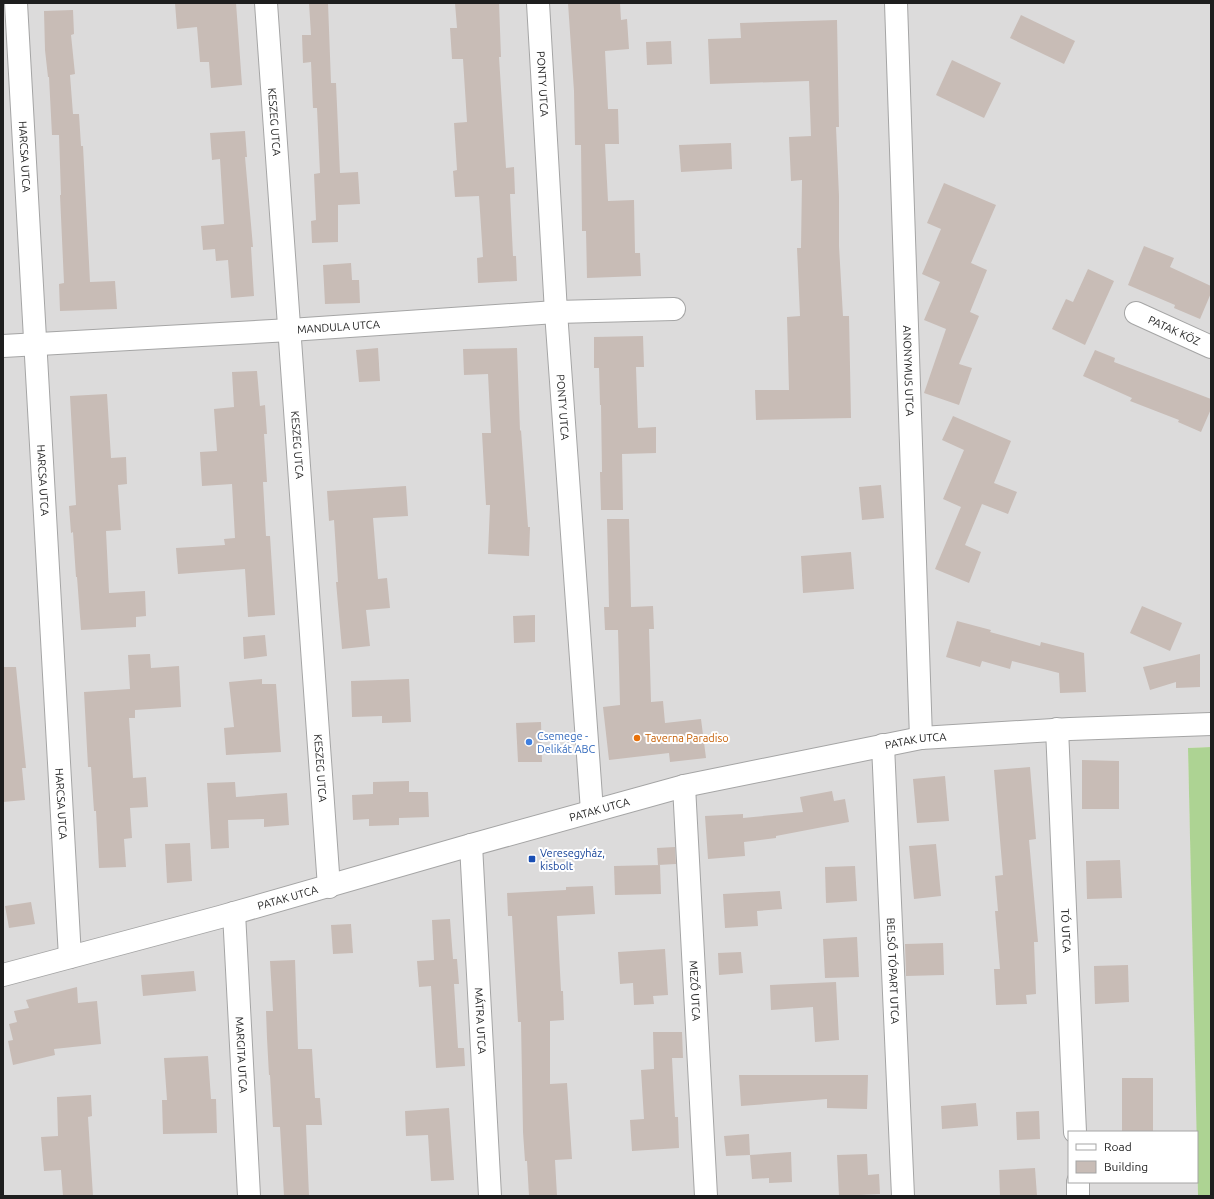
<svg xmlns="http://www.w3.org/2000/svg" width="1214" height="1199" viewBox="0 0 1214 1199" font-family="Ubuntu,sans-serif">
  <rect width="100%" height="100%" fill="#f0eae3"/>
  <polygon fill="#dcdbdb" points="3,3 1211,3 1211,747 1188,748 1197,1132 1069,1132 1069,1182 1197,1182 1197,1147 1198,1196 3,1196"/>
  <polygon fill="#add393" points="1211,747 1211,1196 1198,1196 1188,748"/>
  <g fill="#c8bcb6">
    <polygon points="175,3 236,3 242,85 211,88 209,62 200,62 197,27 177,29"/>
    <polygon points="309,3 328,3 331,83 336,83 340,173 358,172 360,204 338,205 338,242 312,243 311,221 316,220 314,174 320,173 317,108 313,108 311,62 303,63 302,35 311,35"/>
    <polygon points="455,3 499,3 501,57 499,57 506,168 514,167 515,194 510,194 513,256 516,256 517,281 478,283 477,258 483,257 479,196 455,197 453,171 457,170 454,123 467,122 463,59 452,59 450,28 457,28"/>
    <polygon points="568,3 620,3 621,20 627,19 629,49 605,51 608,109 618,109 619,144 605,144 608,201 634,200 635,253 640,253 641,276 587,278 586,231 582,231 581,145 575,145 574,91"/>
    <polygon points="73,10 74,34 71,35 75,74 70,75 73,114 79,114 81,146 83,146 90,282 115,281 117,309 60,311 59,284 64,283 60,195 61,195 59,135 52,135 49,77 48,77 45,50 44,11"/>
    <polygon points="1021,15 1075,41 1064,64 1010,38"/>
    <polygon points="837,20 839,127 836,127 839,196 839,246 843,316 849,316 851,418 756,420 755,390 789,390 787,317 800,316 797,248 801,248 802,180 791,181 789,137 811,136 809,81 710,84 708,39 741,38 740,23"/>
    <polygon points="671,41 672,64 647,65 646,42"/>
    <polygon points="952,60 1001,83 984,118 936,95"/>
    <polygon points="245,131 247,157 245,157 253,247 251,247 254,296 231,298 228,260 216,261 215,249 203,250 201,226 224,224 220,159 212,160 210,133"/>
    <polygon points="731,143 732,169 681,172 679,145"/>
    <polygon points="944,183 996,205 971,263 987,270 970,312 979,316 959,364 972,368 959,405 924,393 946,329 924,320 940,282 922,274 941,229 927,223"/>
    <polygon points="1144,246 1174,258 1170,267 1211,286 1211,293 1200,319 1174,308 1175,305 1128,285"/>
    <polygon points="351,263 352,280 359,280 360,303 325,304 323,265"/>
    <polygon points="1088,269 1114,281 1085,345 1052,329 1066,299 1073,302"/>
    <polygon points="643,336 644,367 636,367 638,428 656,427 656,453 622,454 623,510 601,510 600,472 602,472 601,405 600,405 599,368 594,368 594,337"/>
    <polygon points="378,348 380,381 359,382 356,350"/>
    <polygon points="517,348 520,431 521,430 528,527 530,527 529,556 488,554 490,505 486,505 482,433 491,433 488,374 464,375 463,349"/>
    <polygon points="1095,350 1115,358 1114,362 1211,399 1211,409 1201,432 1178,422 1179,420 1130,401 1132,398 1083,376"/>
    <polygon points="257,371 260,406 265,405 267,434 264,434 267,482 263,482 266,536 270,536 275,615 248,617 245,569 178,574 176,548 225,545 224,539 235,538 232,484 202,486 200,452 217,451 214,409 234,407 232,372"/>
    <polygon points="107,394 111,458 126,457 127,484 118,485 121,530 106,531 109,593 145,591 146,616 136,617 136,627 81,630 77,577 76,577 73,532 71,533 69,506 76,505 70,396"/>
    <polygon points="953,416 1011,441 994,483 1017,492 1008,514 982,504 965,545 981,552 969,583 935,569 961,507 943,499 964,450 942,440"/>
    <polygon points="881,485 884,518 862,520 859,487"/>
    <polygon points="406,486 408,516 373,518 378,579 387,578 390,608 366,610 370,646 342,649 336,582 338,582 334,520 329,521 327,491"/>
    <polygon points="607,519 629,519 631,607 653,606 654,629 649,629 651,702 663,701 665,723 701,719 706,758 670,762 669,753 609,760 603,707 620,705 618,630 605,630 604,607 609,607"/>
    <polygon points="851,552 854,589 803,593 801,556"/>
    <polygon points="1142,606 1182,623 1170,651 1130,633"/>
    <polygon points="535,615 535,642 514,643 513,616"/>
    <polygon points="957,621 991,630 990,632 1040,646 1041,642 1084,653 1086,692 1060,693 1059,673 1012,661 1010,669 982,661 980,667 946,657"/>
    <polygon points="265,635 267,656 244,659 243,637"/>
    <polygon points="150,654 151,668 179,666 181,707 135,710 135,718 129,718 133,778 146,777 148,807 130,808 132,838 124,839 126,867 99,868 96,811 94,811 91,767 88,767 84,692 130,689 128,655"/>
    <polygon points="1200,654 1200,687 1176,688 1176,682 1150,690 1143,667"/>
    <polygon points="3,667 16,667 26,768 22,768 25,800 3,802"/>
    <polygon points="262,679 262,684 276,684 281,752 226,755 224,728 234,727 229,682"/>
    <polygon points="409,679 411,722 382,723 382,716 352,717 351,681"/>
    <polygon points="541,722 542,762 518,762 516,723"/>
    <polygon points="1082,760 1119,761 1119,809 1082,809"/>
    <polygon points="1030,767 1036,839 1029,840 1038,942 1034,942 1036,994 1026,995 1027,1004 996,1005 994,969 1000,969 995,911 998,911 995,876 1003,875 994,770"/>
    <polygon points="945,776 949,821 917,823 913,779"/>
    <polygon points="409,781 409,792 428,792 429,817 399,818 399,825 369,826 369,819 353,820 352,795 373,794 373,782"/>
    <polygon points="235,782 236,797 287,793 289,825 264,827 264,819 228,820 229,848 211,849 207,783"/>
    <polygon points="832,791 834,801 845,799 849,822 776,836 776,838 744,842 745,856 708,859 705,816 743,814 743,818 803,812 800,797"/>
    <polygon points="190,843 192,881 167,883 165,844"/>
    <polygon points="936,844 941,896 914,899 909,846"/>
    <polygon points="675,847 676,864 658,865 657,848"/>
    <polygon points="1120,860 1122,898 1087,899 1086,861"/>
    <polygon points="660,865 661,894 615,895 614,866"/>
    <polygon points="855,866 857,901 826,903 825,867"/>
    <polygon points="593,886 595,914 557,916 561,991 563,991 564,1020 550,1021 550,1084 567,1083 572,1159 555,1160 557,1196 529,1196 527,1161 525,1161 523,1132 521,1022 518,1022 512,916 508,916 507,893 566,890 566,887"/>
    <polygon points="780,891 782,909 757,911 758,926 725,928 723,894"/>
    <polygon points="31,902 35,924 9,928 5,906"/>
    <polygon points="450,919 453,959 457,959 459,984 454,984 458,1048 464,1048 465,1066 436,1068 431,986 419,987 417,961 434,960 432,920"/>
    <polygon points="351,924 353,953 333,954 331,925"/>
    <polygon points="857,937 859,977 825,978 823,939"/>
    <polygon points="943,943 944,975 906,976 905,944"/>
    <polygon points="665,949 668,995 653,996 654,1004 634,1005 633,983 620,984 618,952"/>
    <polygon points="741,952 743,973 719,975 718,953"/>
    <polygon points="295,960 298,1049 312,1049 315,1098 320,1098 322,1125 306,1125 309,1196 284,1196 280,1127 273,1127 270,1075 269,1075 267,1038 266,1011 273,1011 270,961"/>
    <polygon points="1128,965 1129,1002 1095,1004 1094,966"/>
    <polygon points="194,971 196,991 143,996 141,975"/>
    <polygon points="836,982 839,1040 815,1042 813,1007 771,1010 770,985"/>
    <polygon points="77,987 78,1003 97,1001 101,1044 54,1049 55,1055 13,1065 8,1041 13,1040 9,1024 17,1022 14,1011 29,1008 26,1000"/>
    <polygon points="653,1032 682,1032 683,1058 672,1058 675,1117 678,1117 679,1148 632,1151 630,1120 644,1119 641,1070 654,1069"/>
    <polygon points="208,1056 211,1099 216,1099 217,1133 163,1134 162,1100 167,1100 164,1058"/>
    <polygon points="739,1075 868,1075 867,1109 827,1108 827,1099 741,1106"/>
    <rect x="1122" y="1078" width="31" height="54"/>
    <polygon points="91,1095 92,1116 88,1117 93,1196 63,1196 61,1170 44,1171 41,1137 58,1136 57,1097"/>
    <polygon points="976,1103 978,1126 942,1129 941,1106"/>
    <polygon points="449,1108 454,1180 431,1181 428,1135 406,1136 405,1111"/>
    <polygon points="1039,1111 1040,1139 1017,1140 1016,1112"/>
    <polygon points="749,1134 750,1155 726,1156 724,1136"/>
    <polygon points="791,1152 792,1182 769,1183 769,1178 752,1179 750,1155"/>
    <polygon points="867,1154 868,1175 879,1174 880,1194 839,1196 837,1155"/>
    <polygon points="1035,1168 1037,1196 1000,1196 999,1170"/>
  </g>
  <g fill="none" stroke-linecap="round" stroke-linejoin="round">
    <defs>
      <g id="minor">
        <path id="s1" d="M16,3L70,957"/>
        <path id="s2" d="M266,3L329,887"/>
        <path id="s3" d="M538,3L556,312L592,811"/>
        <path id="s4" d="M896,3L921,738"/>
        <path id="s5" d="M1136,313L1211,347"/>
        <path id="s6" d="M3,346L290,330L556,312L674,309"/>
        <path id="s7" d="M1057,729L1075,1132"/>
        <path id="s8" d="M883,745L903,1196"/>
        <path id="s9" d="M684,786L706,1196"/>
        <path id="s10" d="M471,845L490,1196"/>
        <path id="s11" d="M234,913L249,1196"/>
        <path id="s12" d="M3,975L220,917L471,845L684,786L921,738L1070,729L1211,724"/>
        <polyline points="1078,1182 1078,1196"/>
      </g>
    </defs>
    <use href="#minor" stroke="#a5a5a5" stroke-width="24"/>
    <use href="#minor" stroke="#fff" stroke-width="22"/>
  </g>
  <circle fill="#e8710a" stroke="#fff" stroke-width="1.5" cx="637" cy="738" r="4"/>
  <circle fill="#3f7fe0" stroke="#fff" stroke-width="1.5" cx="529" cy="742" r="4"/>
  <rect fill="#1a4fb4" stroke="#fff" stroke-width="1.5" x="528" y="855" width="8" height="8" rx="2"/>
  <g text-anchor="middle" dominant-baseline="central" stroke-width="4" stroke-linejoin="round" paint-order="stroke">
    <g font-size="11" fill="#1e1e1e" stroke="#fff">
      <text stroke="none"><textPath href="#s3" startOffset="81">PONTY UTCA</textPath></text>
      <text stroke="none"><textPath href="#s2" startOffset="119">KESZEG UTCA</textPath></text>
      <text stroke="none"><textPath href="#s1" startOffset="154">HARCSA UTCA</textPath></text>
      <text stroke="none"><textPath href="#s6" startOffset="336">MANDULA UTCA</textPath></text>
      <text stroke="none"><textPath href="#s5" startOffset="42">PATAK KÖZ</textPath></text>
      <text stroke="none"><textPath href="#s4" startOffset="368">ANONYMUS UTCA</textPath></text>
      <text stroke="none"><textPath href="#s3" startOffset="405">PONTY UTCA</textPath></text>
      <text stroke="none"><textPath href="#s2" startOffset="443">KESZEG UTCA</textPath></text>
      <text stroke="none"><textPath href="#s1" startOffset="478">HARCSA UTCA</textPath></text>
      <text stroke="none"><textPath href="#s12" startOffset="943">PATAK UTCA</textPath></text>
      <text stroke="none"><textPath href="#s2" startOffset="767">KESZEG UTCA</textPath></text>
      <text stroke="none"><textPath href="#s1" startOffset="802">HARCSA UTCA</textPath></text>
      <text stroke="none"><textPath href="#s12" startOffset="619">PATAK UTCA</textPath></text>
      <text stroke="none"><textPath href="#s12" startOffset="295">PATAK UTCA</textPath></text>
      <text stroke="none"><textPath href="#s7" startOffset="202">TÓ UTCA</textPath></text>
      <text stroke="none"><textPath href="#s8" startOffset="226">BELSŐ TÓPART UTCA</textPath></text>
      <text stroke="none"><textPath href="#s9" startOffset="205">MEZŐ UTCA</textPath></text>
      <text stroke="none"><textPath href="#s10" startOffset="176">MÁTRA UTCA</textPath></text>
      <text stroke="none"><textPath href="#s11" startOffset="142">MARGITA UTCA</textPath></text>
    </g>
    <g font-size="11" fill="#366cbe" stroke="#fff" text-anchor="start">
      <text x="537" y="736">Csemege -<tspan x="537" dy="13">Delikát ABC</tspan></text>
    </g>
    <g font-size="11" fill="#c56008" stroke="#fff" text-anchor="start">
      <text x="645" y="738">Taverna Paradiso</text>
    </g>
    <g font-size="11" fill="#164399" stroke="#fff" text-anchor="start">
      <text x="540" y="853">Veresegyház,<tspan x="540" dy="13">kisbolt</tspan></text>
    </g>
  </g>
  <rect width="1214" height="1199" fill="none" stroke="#1e1e1e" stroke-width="8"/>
  <rect x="1068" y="1131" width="130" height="52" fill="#ffffff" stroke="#a5a5a5"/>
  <rect x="1076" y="1144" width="20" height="6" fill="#ffffff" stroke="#a5a5a5"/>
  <text x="1104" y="1151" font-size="12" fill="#1e1e1e">Road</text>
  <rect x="1076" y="1161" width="20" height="12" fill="#c8bcb6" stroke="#a5a5a5"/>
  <text x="1104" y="1171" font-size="12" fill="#1e1e1e">Building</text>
</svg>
